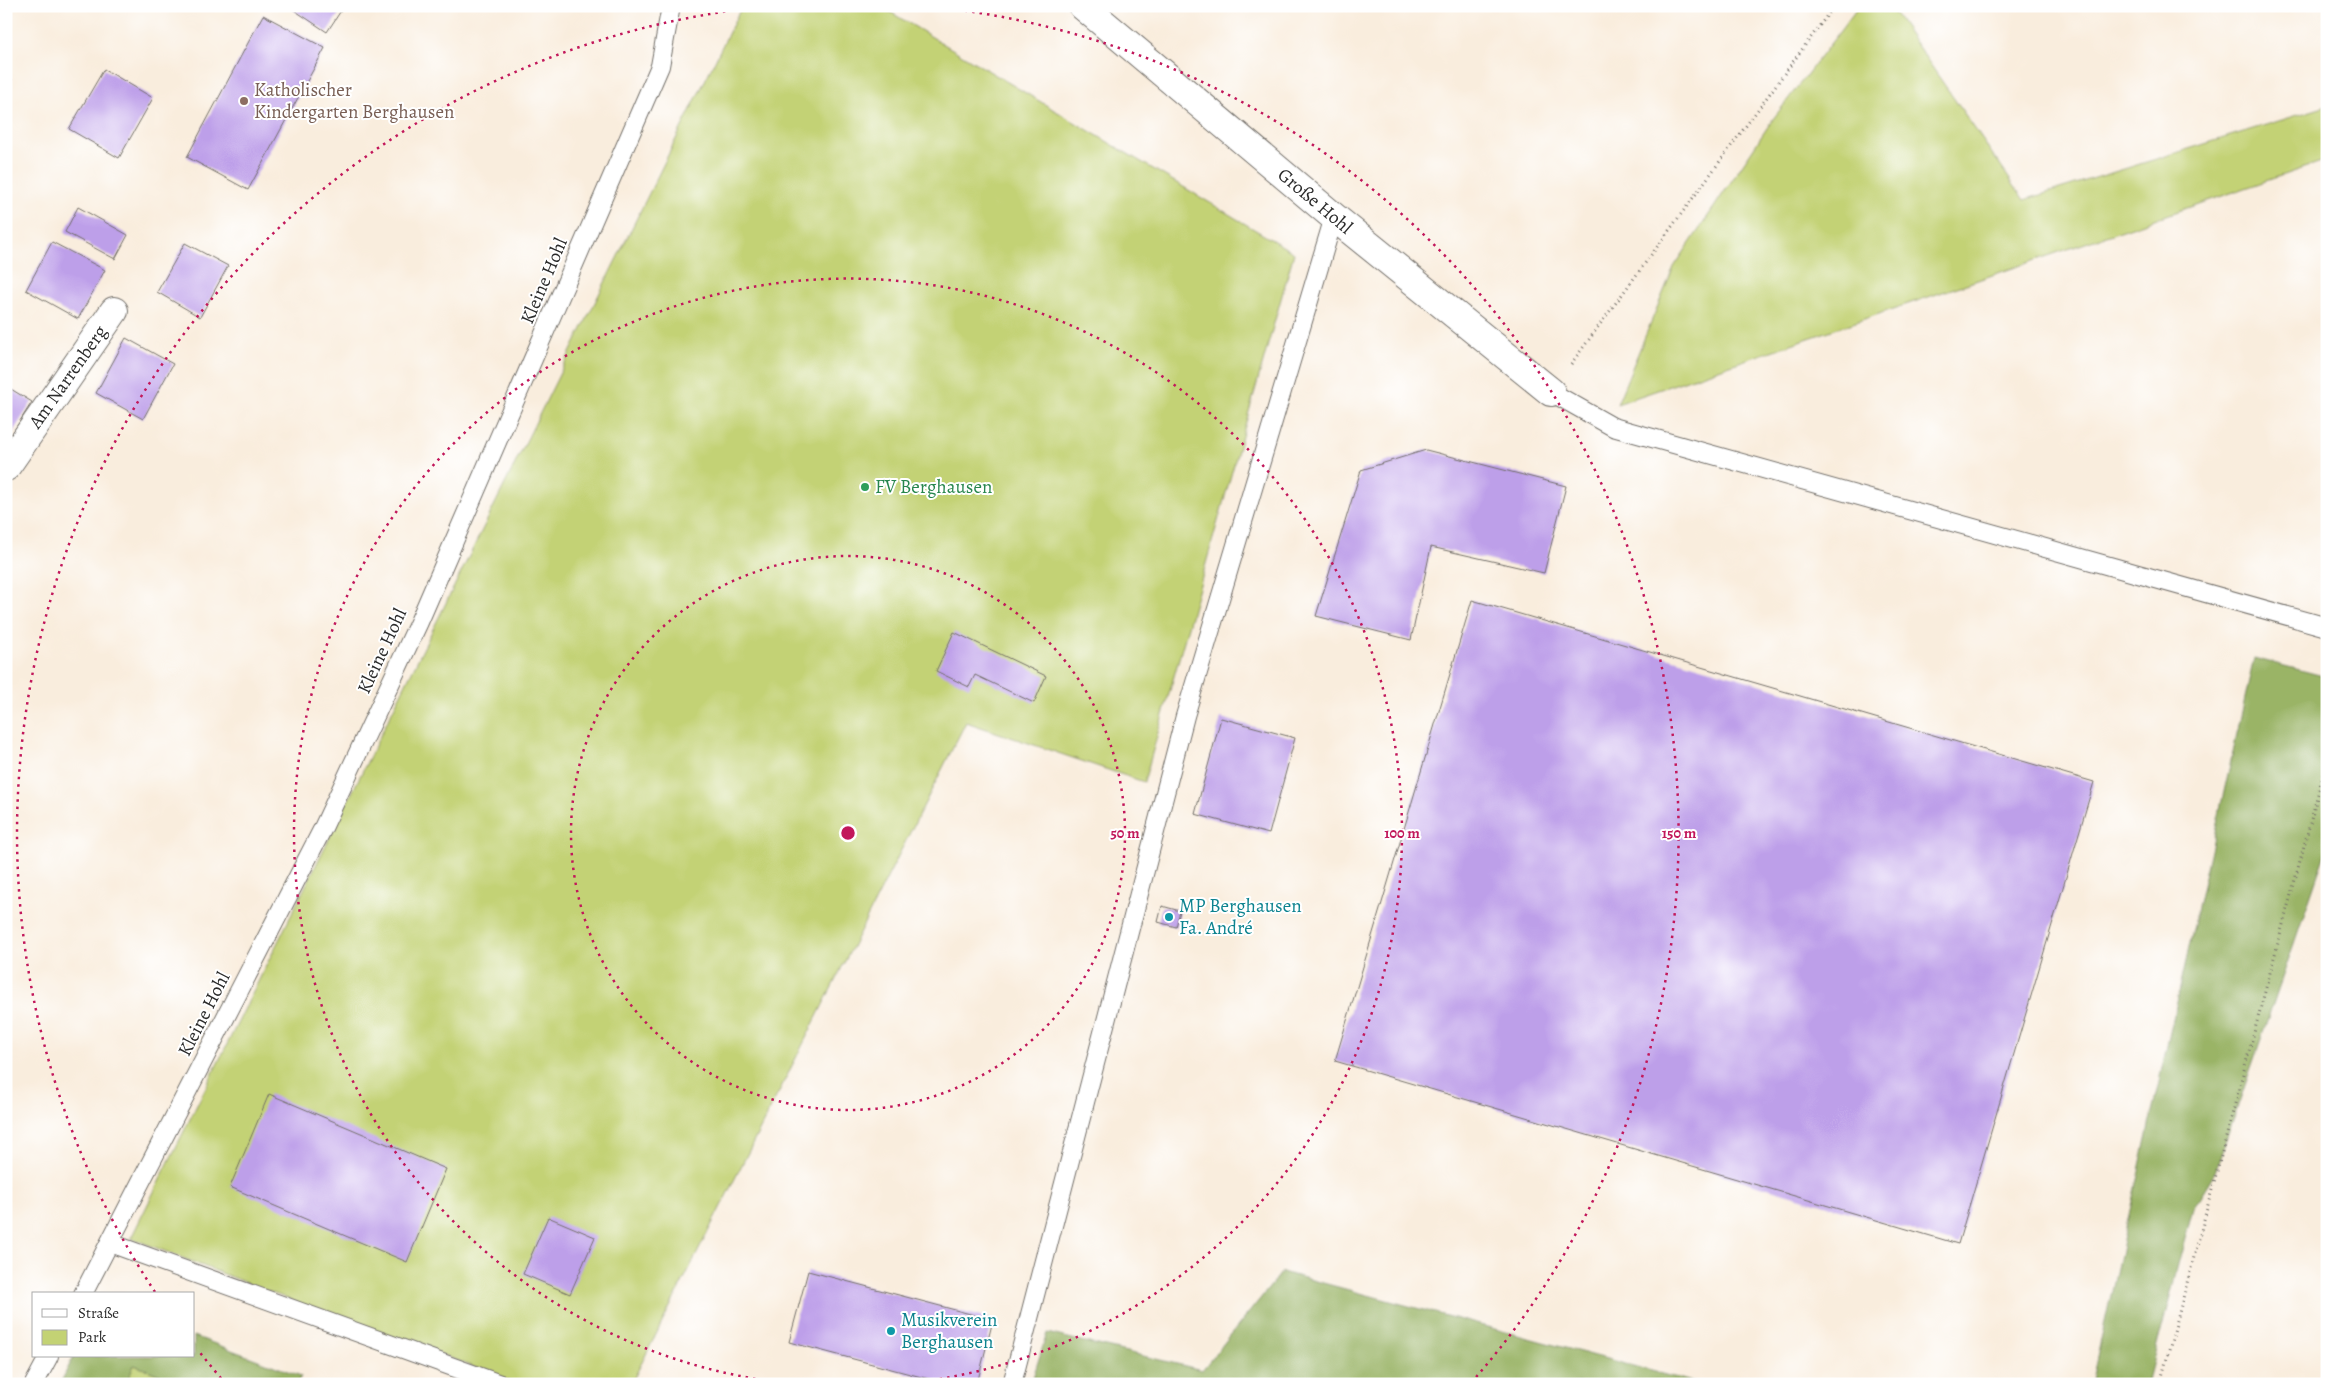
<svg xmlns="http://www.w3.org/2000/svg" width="2333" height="1390" viewBox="0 0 2333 1390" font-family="Alegreya,serif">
  <rect width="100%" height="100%" fill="#fff"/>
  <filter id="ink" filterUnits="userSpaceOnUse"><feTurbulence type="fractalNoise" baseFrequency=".02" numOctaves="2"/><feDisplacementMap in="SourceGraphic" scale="10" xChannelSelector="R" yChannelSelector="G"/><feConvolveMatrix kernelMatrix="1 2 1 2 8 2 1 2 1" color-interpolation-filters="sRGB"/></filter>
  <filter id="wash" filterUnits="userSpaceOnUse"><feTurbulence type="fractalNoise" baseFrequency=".0096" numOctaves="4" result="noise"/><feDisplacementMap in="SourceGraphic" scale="20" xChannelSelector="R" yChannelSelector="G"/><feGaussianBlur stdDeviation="1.12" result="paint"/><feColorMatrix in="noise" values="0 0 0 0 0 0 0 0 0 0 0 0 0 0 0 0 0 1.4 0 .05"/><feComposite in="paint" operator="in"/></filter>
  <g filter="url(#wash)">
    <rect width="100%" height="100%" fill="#f9eddd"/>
    <g fill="#c3d274" stroke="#777e50">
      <polygon points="742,6 880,6 1294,253 1144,782 966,722 631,1384 516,1384 418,1345 393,1340 131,1238"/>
      <polygon points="1859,6 1890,6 2024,200 2327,106 2327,160 1617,404 1674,267 1773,119"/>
      <polygon points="134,1365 184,1384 126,1384"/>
    </g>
    <g fill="#9ab466" stroke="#627048">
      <polygon points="2254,658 2327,677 2327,848 2215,1172 2193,1208 2147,1384 2091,1384"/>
      <polygon points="1282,1272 1700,1384 1031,1384 1047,1333 1202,1370"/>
      <polygon points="194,1336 301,1376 297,1384 184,1384 134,1365 126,1384 60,1384 74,1356 194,1356"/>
    </g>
    <g id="blocks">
      <g fill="#bd9fe9">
        <polygon points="288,6 344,6 327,32"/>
        <polygon points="263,15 325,48 248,190 187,157"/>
        <polygon points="104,69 153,98 119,158 69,129"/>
        <polygon points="6,76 12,79 6,92"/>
        <polygon points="78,207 128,235 115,259 65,232"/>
        <polygon points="52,242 105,270 78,319 26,290"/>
        <polygon points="185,243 228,266 200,317 157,292"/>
        <polygon points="126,338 173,364 143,419 96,393"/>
        <polygon points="6,386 32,402 6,443"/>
        <polygon points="1426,450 1566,486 1544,573 1431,547 1411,640 1316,616 1361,470"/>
        <polygon points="1472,600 2094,782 1958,1244 1335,1061"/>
        <polygon points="954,632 1046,676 1034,703 975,675 969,687 936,671"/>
        <polygon points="1221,718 1295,738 1269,834 1195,814"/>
        <polygon points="1162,906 1180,911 1176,927 1158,922"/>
        <polygon points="269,1094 446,1169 407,1262 230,1187"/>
        <polygon points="548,1217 595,1237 570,1294 523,1274"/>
        <polygon points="808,1271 993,1320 977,1384 948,1384 789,1342"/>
      </g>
    </g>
  </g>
  <g filter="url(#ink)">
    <use href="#blocks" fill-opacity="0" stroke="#736f69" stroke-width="1"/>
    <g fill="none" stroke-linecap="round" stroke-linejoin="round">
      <defs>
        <g id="service">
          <polyline points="1551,392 1613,427 2327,627"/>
          <polyline points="110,1243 500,1384"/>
          <polyline points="83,1294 322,830 419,622 660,66 671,6"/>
          <polyline points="34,1384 49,1356"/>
          <polyline points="1012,1384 1185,716 1334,217"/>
        </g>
        <g id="minor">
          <polyline points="1083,6 1334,217 1551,392"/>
          <polyline points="6,467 114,311"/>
        </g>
      </defs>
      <use href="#service" stroke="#736f69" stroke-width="20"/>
      <use href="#minor" stroke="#736f69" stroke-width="30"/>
      <g stroke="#736f69" stroke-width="3" stroke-dasharray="1 4" stroke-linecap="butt">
        <polyline points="1571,364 1834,6"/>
        <polyline points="2160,1384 2327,760"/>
      </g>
      <use href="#service" stroke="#fff" stroke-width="18"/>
      <use href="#minor" stroke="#fff" stroke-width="28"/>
    </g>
  </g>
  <g fill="none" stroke="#c2185b" stroke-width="2.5" stroke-dasharray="2.5 5">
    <circle cx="848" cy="833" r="277"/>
    <path d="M785 1383A554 554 0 1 1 911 1383"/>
    <path d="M226 1384A831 831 0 0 1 198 1350M155 1292A831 831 0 0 1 761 7M935 7A831 831 0 0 1 1470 1384"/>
  </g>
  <circle fill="#8d6e63" stroke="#fff" stroke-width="2" cx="244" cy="101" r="5"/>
  <circle fill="#2e9e5b" stroke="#fff" stroke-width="2" cx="865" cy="487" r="5"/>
  <g fill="#0f9aa8" stroke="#fff" stroke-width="2">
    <circle cx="1169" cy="917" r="5"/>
    <circle cx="891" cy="1331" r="5"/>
  </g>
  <g text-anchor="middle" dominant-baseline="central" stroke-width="4" stroke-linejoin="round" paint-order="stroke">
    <g font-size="19" fill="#785e54" stroke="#fff" text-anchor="start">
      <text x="254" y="90">Katholischer<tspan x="254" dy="22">Kindergarten Berghausen</tspan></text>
    </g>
    <g font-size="19" fill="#2b2b2b" stroke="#fff">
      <text transform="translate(1315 201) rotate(40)">Große Hohl</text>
      <text transform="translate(544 281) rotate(-67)">Kleine Hohl</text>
      <text transform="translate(68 377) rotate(-55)">Am Narrenberg</text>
      <text transform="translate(382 651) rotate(-65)">Kleine Hohl</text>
      <text transform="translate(204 1014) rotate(-63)">Kleine Hohl</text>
    </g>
    <g font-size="19" fill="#27864d" stroke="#fff" text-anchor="start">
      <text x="875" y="487">FV Berghausen</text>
    </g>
    <g font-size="19" fill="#0d838f" stroke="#fff" text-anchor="start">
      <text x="1179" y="906">MP Berghausen<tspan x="1179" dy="22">Fa. André</tspan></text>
      <text x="901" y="1320">Musikverein<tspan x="901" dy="22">Berghausen</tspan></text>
    </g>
  </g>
  <circle cx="848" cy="833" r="8" fill="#c2185b" stroke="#fff" stroke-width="2.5"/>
  <g font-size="15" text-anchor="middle" font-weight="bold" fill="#c2185b" stroke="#fff" stroke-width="4" stroke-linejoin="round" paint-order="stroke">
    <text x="1125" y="838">50 m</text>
    <text x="1402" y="838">100 m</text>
    <text x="1679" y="838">150 m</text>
  </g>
  <rect width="2333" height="1390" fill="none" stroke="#fff" stroke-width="25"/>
  <rect x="32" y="1292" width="162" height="65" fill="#ffffff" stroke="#aaaaaa"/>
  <rect x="42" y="1309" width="25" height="8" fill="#ffffff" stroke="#aaaaaa"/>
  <text x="78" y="1318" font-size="15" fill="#2b2b2b">Straße</text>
  <rect x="42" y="1330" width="25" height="15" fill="#c3d274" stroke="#aaaaaa"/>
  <text x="78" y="1342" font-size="15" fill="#2b2b2b">Park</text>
</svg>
